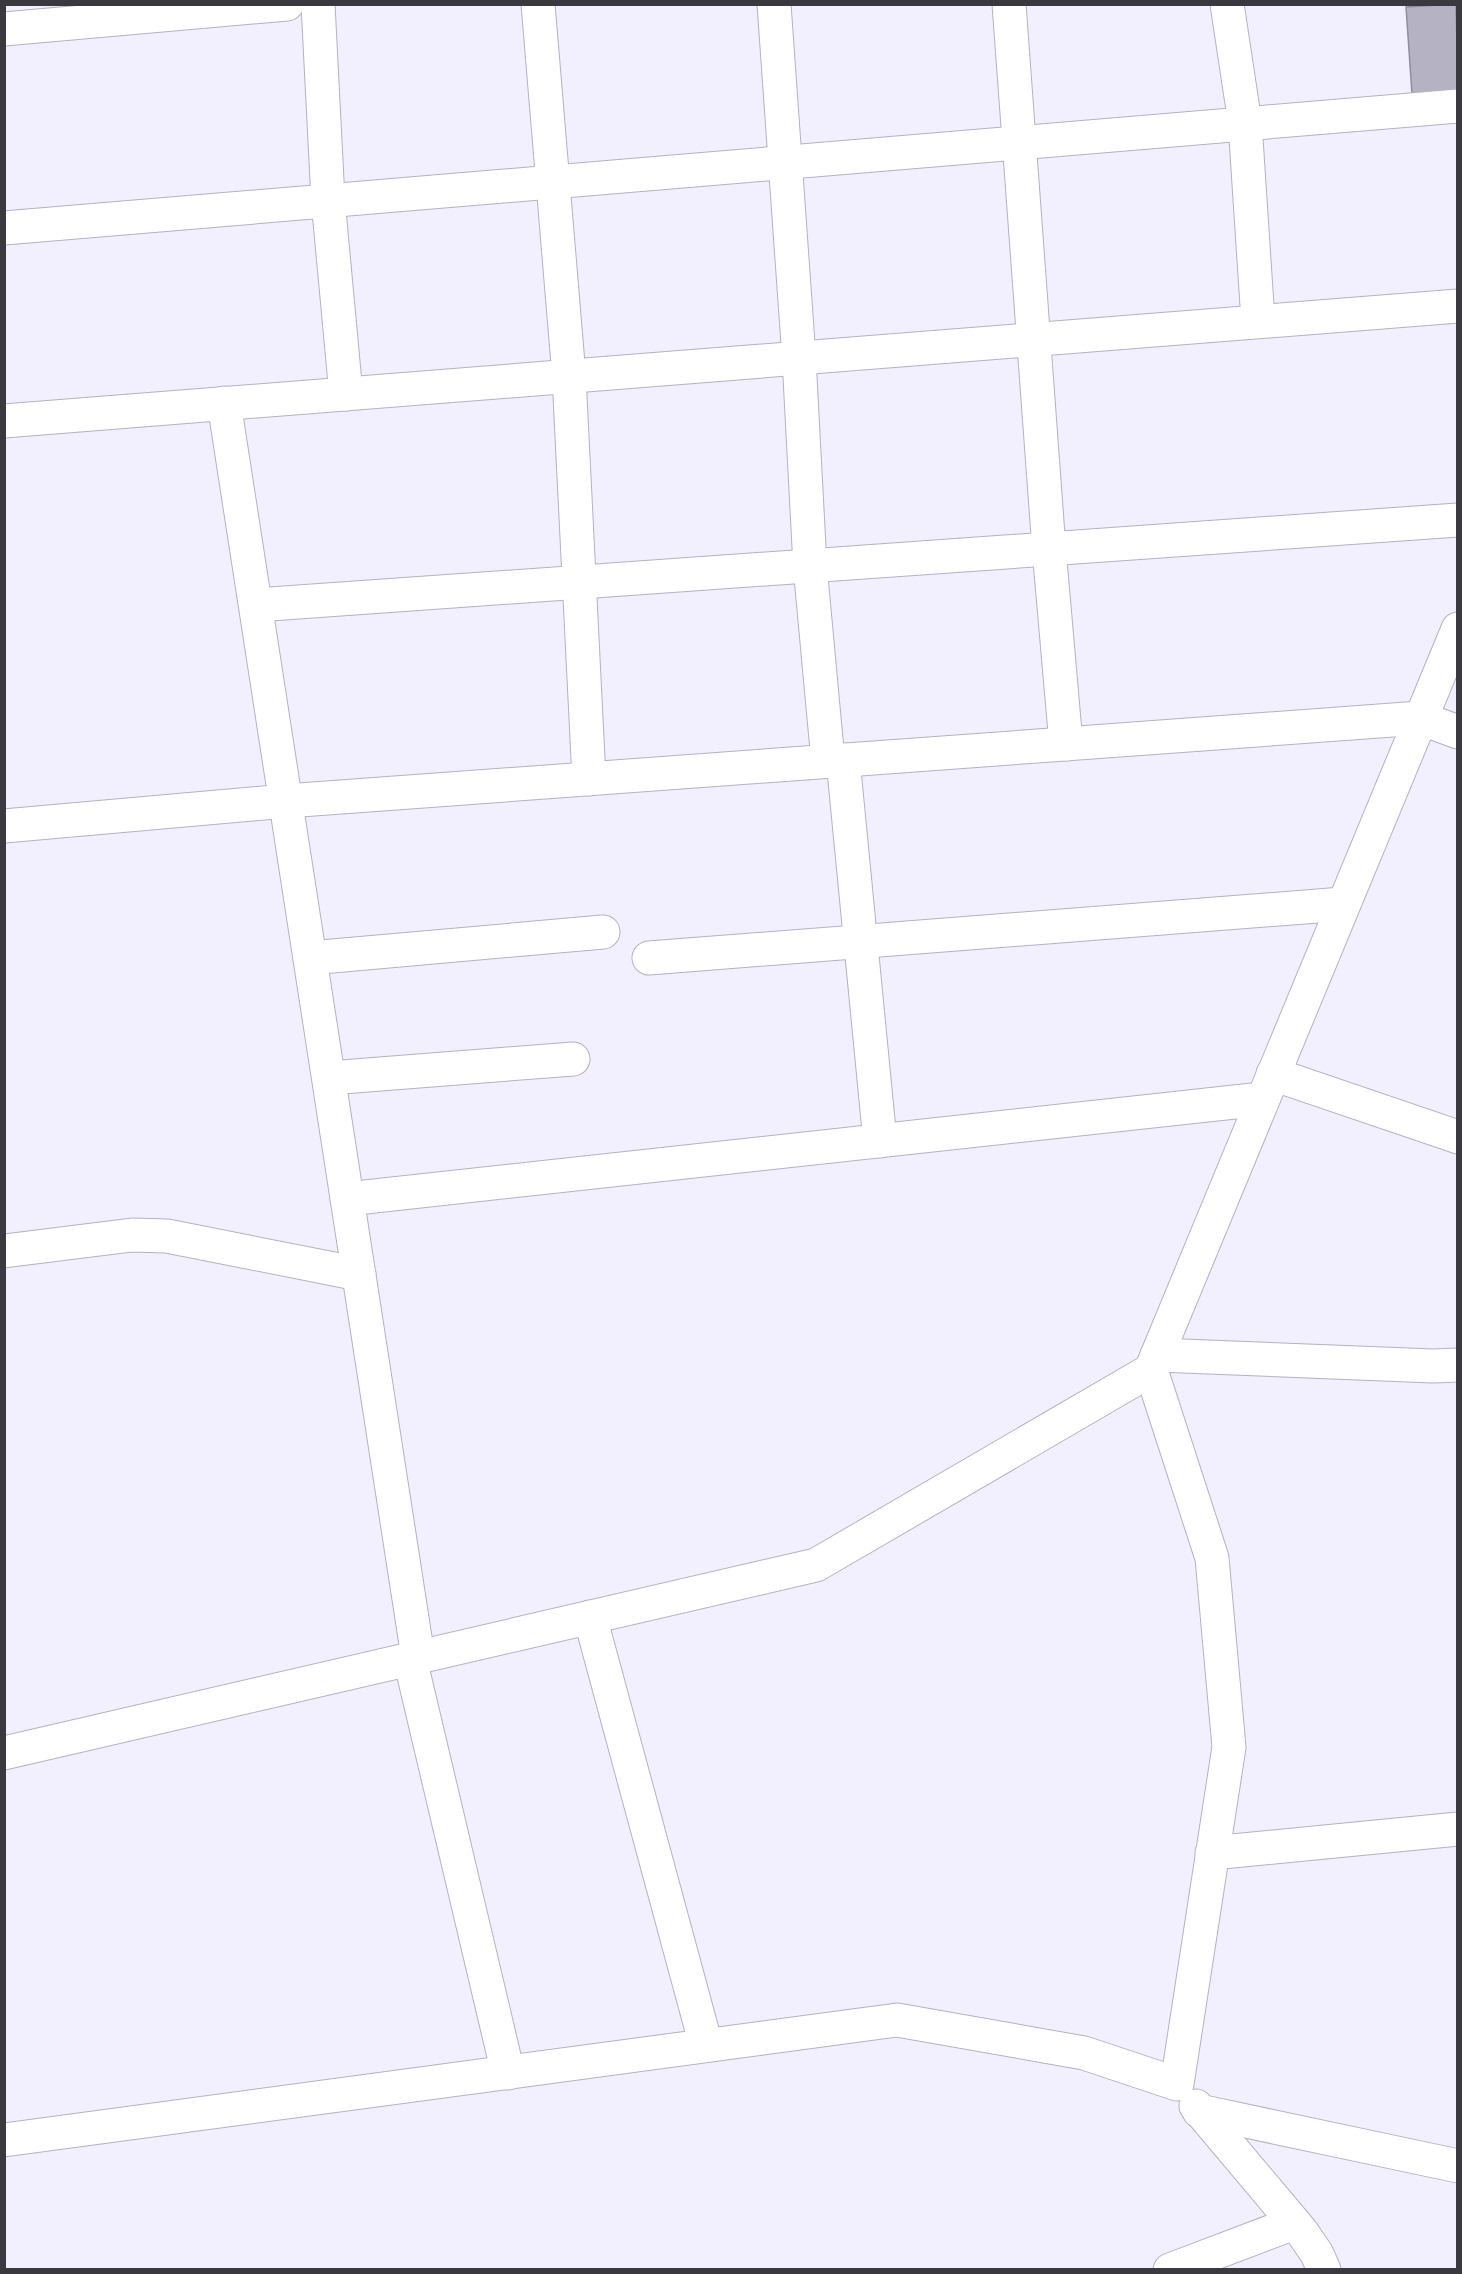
<svg xmlns="http://www.w3.org/2000/svg" width="1462" height="2274" viewBox="0 0 1462 2274" font-family="Karla,sans-serif">
  <rect width="100%" height="100%" fill="#f2efff"/>
  <polygon fill="#b5b2c4" stroke="#908d9e" stroke-width="1.5" points="1456,4 1458,91 1412,94 1406,7"/>
  <g fill="none" stroke-linecap="round" stroke-linejoin="round">
    <defs>
      <g id="minor">
        <polyline points="318,4 328,200 346,394"/>
        <polyline points="538,4 569,376 589,779"/>
        <polyline points="774,4 799,358 810,566 828,761"/>
        <polyline points="1009,4 1049,549 1066,744"/>
        <polyline points="1227,4 1245,123 1258,321"/>
        <polyline points="4,29 287,4"/>
        <polyline points="4,228 1458,106"/>
        <polyline points="224,403 418,1657"/>
        <polyline points="4,421 1458,306"/>
        <polyline points="256,605 1458,520"/>
        <polyline points="843,760 880,1141"/>
        <polyline points="4,826 286,801 1420,718 1458,732"/>
        <polyline points="310,958 603,932"/>
        <polyline points="649,958 1343,904"/>
        <polyline points="1273,1074 1458,1137"/>
        <polyline points="329,1078 573,1059"/>
        <polyline points="347,1199 1262,1099"/>
        <polyline points="4,1251 132,1235 167,1236 359,1274"/>
        <polyline points="1157,1355 1433,1366 1458,1365"/>
        <polyline points="590,1617 706,2045"/>
        <polyline points="410,1659 508,2073"/>
        <polyline points="4,1753 816,1565 1151,1370 1458,629"/>
        <polyline points="1212,1853 1458,1829"/>
        <polyline points="1196,2106 1302,2232 1317,2254 1324,2270"/>
        <polyline points="1199,2111 1458,2166"/>
        <polyline points="4,2140 897,2020 1084,2053 1177,2084 1229,1747 1212,1558 1151,1370"/>
        <polyline points="1170,2270 1294,2223"/>
      </g>
    </defs>
    <use href="#minor" stroke="#b4b1c3" stroke-width="35"/>
    <use href="#minor" stroke="#fff" stroke-width="33"/>
  </g>
  <rect width="1462" height="2274" fill="none" stroke="#3a3940" stroke-width="12"/>
</svg>
